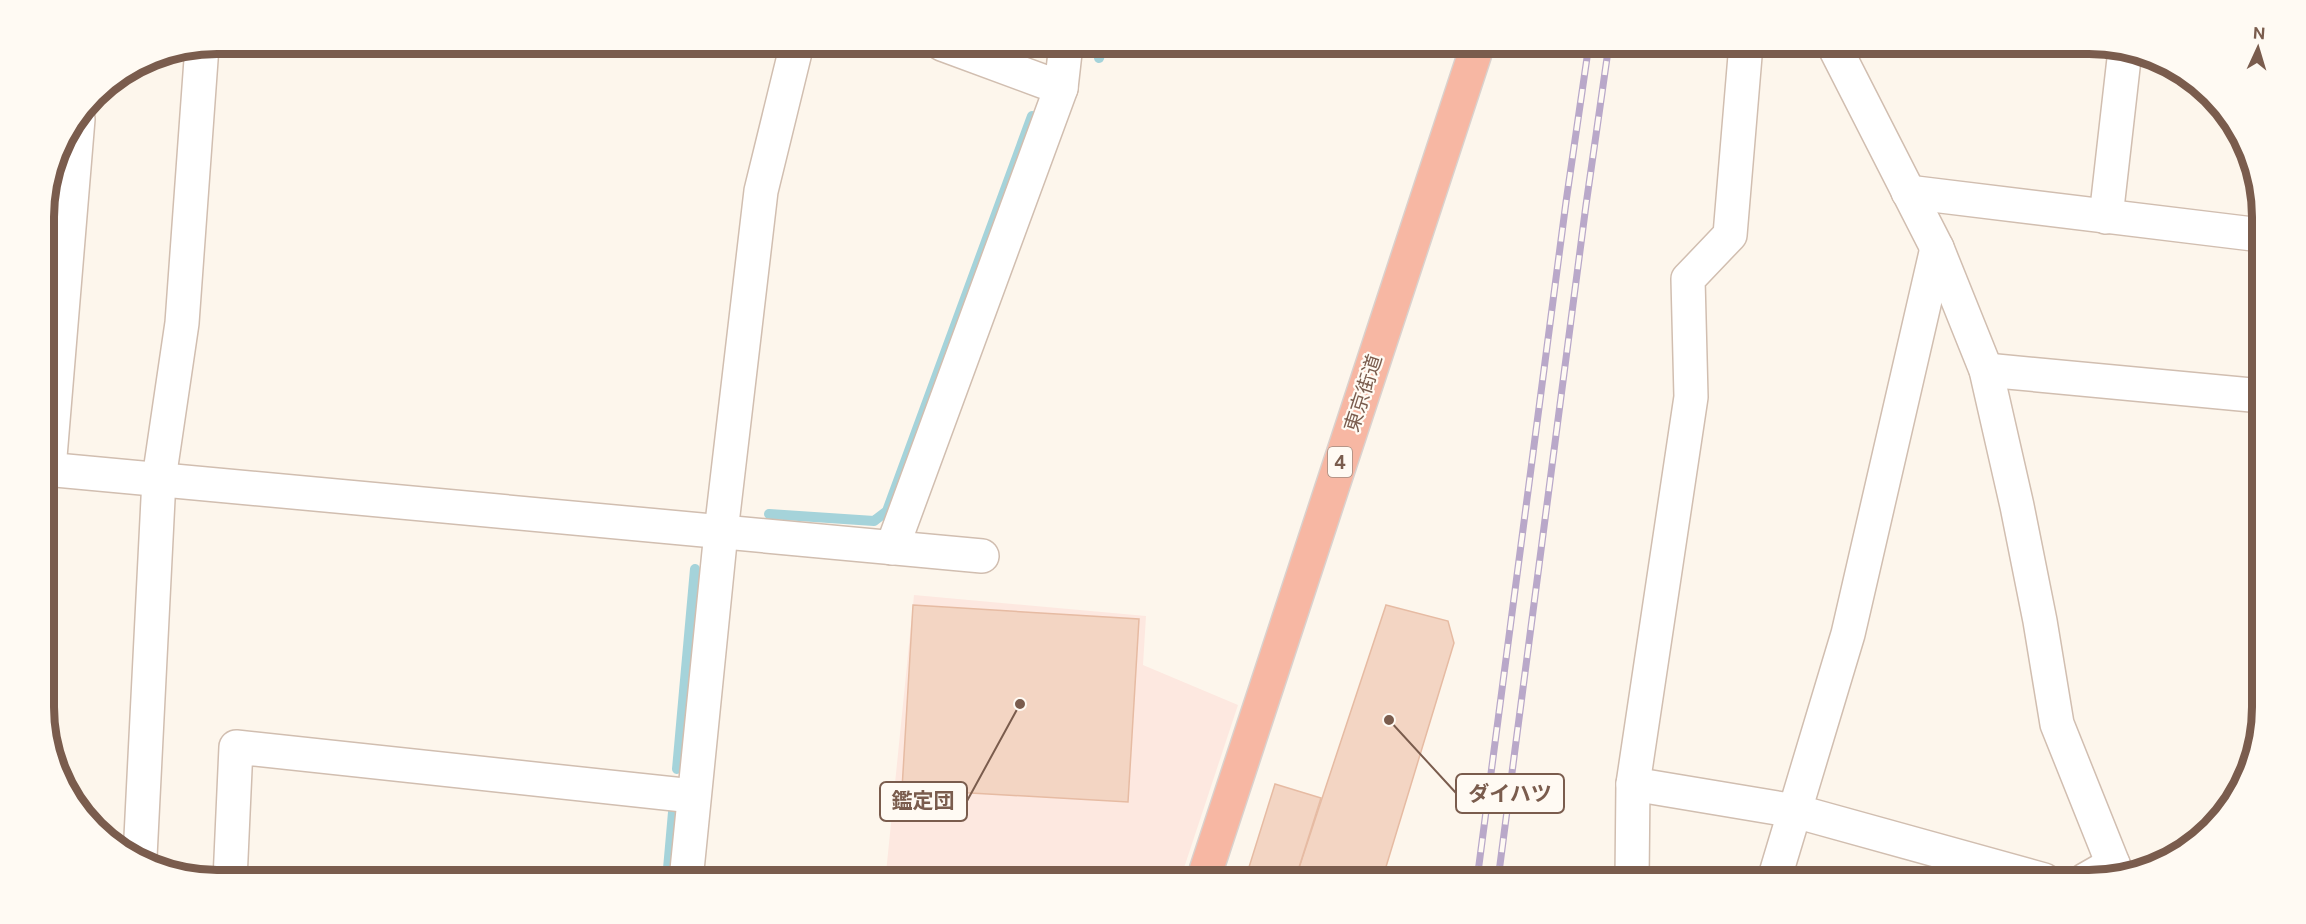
<svg xmlns="http://www.w3.org/2000/svg" width="2306" height="924" viewBox="0 0 2306 924" font-family="'Public Sans','Noto Sans JP',sans-serif">
  <rect width="100%" height="100%" fill="#fdf6ec"/>
  <polygon fill="#fde8e0" points="914,595 1146,616 1143,665 1238,705 1180,880 909,880 886,873"/>
  <g fill="none" stroke-linecap="round" stroke-linejoin="round">
    <g stroke="#a5d3da" stroke-width="10">
      <polyline points="1099,58 1104,44"/>
      <polyline points="769,514 874,521 887,511 1032,116"/>
      <polyline points="677,769 695,569"/>
      <polyline points="667,880 674,801"/>
    </g>
  </g>
  <g fill="#f3d5c3" stroke="#e6bba3" stroke-width="1.5">
    <polygon points="913,605 1139,619 1128,802 902,789"/>
    <polygon points="1386,605 1448,621 1454,643 1382,880 1295,880"/>
    <polygon points="1275,784 1321,798 1295,880 1245,880"/>
  </g>
  <g fill="none" stroke-linecap="round" stroke-linejoin="round">
    <defs>
      <g id="minor">
        <polyline points="942,44 1061,88 1066,44"/>
        <polyline points="1833,44 1937,248 1986,370 2017,506 2040,621 2057,724 2117,874"/>
        <polyline points="1908,192 2261,235"/>
        <polyline points="2106,217 2125,50"/>
        <polyline points="1986,370 2262,396"/>
        <polyline points="45,469 982,556"/>
        <polyline points="49,469 78,119"/>
        <polyline points="892,548 1061,88"/>
        <polyline points="1633,784 1795,811 2044,880"/>
        <polyline points="140,857 159,479 182,323 202,46"/>
        <polyline points="1632,879 1633,784 1691,397 1688,279 1730,235 1746,44"/>
        <polyline points="230,880 236,747 693,796"/>
        <polyline points="686,880 721,532 761,191 797,44"/>
        <polyline points="1774,880 1848,634 1937,248"/>
        <polyline points="2085,880 2113,864"/>
      </g>
      <polyline id="highway" points="1203,880 1478,44"/>
    </defs>
    <use href="#minor" stroke="#d1beb0" stroke-width="36"/>
    <use href="#highway" stroke="#dad1cd" stroke-width="36"/>
    <use href="#minor" stroke="#fff" stroke-width="33"/>
    <use href="#highway" stroke="#f7b7a3" stroke-width="33"/>
    <defs>
      <g id="rail">
        <polyline points="1477,880 1566,202 1589,44"/>
        <polyline points="1498,880 1586,205 1609,44"/>
      </g>
    </defs>
    <use href="#rail" stroke="#b9a8c9" stroke-width="7"/>
    <use href="#rail" stroke="#fffaf3" stroke-width="4.5" stroke-dasharray="14" stroke-linecap="butt"/>
  </g>
  <g text-anchor="middle" dominant-baseline="central" stroke-width="4.5" stroke-linejoin="round" paint-order="stroke">
    <rect fill="#fffaf3" stroke="#a28b7f" stroke-width="1.5" x="1328" y="447" width="24" height="30" rx="4.5"/>
    <g font-size="18" font-weight="bold" fill="#7a5c4d">
      <text x="1340" y="462">4</text>
    </g>
    <g font-size="20" fill="#7a5c4d" stroke="#fffaf3">
      <text transform="translate(1363 393) rotate(-72)">東京街道</text>
    </g>
  </g>
  <path d="M0 0H2306V924H0ZM217 54H2089A163 163 0 0 1 2252 217V707A163 163 0 0 1 2089 870H217A163 163 0 0 1 54 707V217A163 163 0 0 1 217 54Z" fill="#fffaf3" fill-rule="evenodd"/>
  <path fill="none" stroke="#7a5c4d" stroke-width="8" d="M217 54H2089A163 163 0 0 1 2252 217V707A163 163 0 0 1 2089 870H217A163 163 0 0 1 54 707V217A163 163 0 0 1 217 54Z"/>
  <path fill="none" stroke="#7a5c4d" stroke-width="2" d="M1389 720L1456 793M1020 704L967 801"/>
  <g fill="#7a5c4d" stroke="#fffaf3" stroke-width="2">
    <circle cx="1389" cy="720" r="6"/>
    <circle cx="1020" cy="704" r="6"/>
  </g>
  <g fill="#fffaf3" stroke="#7a5c4d" stroke-width="2">
    <rect x="1456" y="774" width="108" height="39" rx="6"/>
    <rect x="880" y="782" width="87" height="39" rx="6"/>
  </g>
  <g font-size="21" text-anchor="middle" font-weight="bold" fill="#7a5c4d">
    <text x="1510" y="801">ダイハツ</text>
    <text x="923" y="808">鑑定団</text>
  </g>
  <g transform="translate(2258 48) rotate(4)" stroke="#fffaf3" stroke-width="4.5" paint-order="stroke">
  <path d="M0-4.5L10 22L0 15L-10 22Z" fill="#7a5c4d"/>
  <text y="-9" font-size="16" font-weight="bold" text-anchor="middle" fill="#7a5c4d">N</text>
  </g>
</svg>
